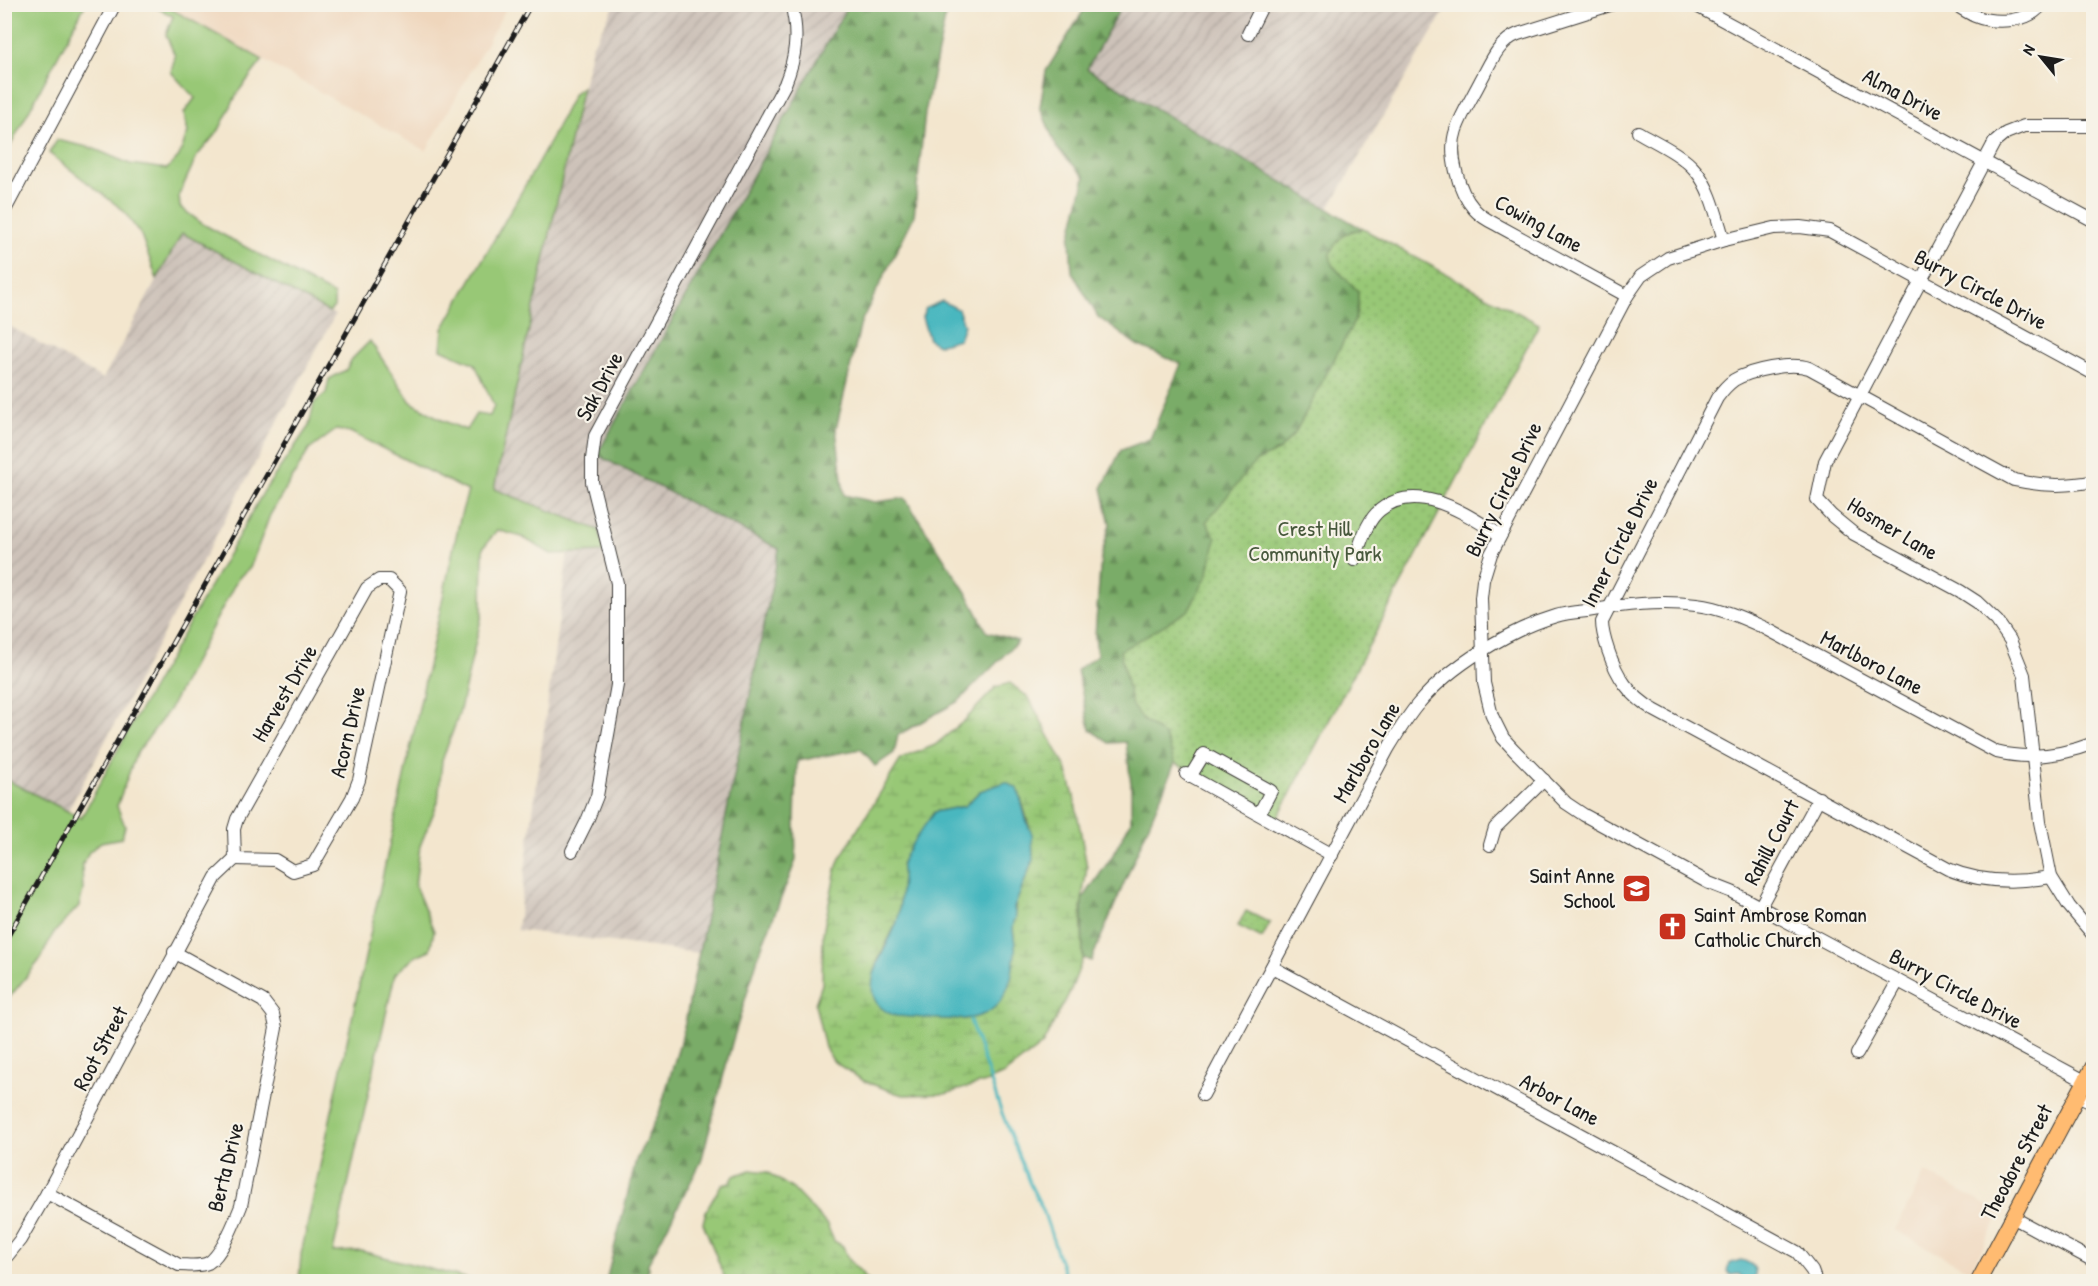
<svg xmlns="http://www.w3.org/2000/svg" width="2098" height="1286" viewBox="0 0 2098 1286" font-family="'Patrick Hand',sans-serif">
  <defs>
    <pattern id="industrial-furrows" width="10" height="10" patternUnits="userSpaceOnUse" patternTransform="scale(1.5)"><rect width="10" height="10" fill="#cdc2b9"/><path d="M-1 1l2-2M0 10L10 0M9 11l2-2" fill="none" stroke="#afa69e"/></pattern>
    <pattern id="forest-firs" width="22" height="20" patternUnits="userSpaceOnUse" patternTransform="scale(1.5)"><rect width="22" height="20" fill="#7aac67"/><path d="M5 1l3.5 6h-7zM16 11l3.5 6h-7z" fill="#638b54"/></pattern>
    <pattern id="wetland-marsh" width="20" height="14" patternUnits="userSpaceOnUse" patternTransform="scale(1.5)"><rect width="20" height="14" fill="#98c876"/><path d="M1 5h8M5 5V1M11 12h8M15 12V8" fill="none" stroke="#82ab66"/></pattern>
    <pattern id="park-dots" width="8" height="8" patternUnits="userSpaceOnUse" patternTransform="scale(1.5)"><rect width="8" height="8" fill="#98c876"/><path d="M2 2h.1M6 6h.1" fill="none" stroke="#82ab66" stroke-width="1.8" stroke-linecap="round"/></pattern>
  </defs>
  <rect width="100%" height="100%" fill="#f7f3e8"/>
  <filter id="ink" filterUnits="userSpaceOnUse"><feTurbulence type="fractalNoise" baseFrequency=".0167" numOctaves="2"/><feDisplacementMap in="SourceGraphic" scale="12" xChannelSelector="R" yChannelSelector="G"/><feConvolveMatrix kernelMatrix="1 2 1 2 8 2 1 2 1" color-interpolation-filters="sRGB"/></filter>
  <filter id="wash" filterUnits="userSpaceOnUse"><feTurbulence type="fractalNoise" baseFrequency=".008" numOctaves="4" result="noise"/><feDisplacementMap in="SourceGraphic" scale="24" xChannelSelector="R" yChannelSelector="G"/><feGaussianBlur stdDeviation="1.35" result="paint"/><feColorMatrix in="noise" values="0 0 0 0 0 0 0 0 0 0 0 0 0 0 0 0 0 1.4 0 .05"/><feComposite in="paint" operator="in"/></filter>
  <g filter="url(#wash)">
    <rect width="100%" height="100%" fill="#f3e6ce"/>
    <g fill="#efd6bc">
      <polygon points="164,5 508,5 426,151"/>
      <polygon points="1925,1172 2001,1213 1970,1271 1895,1230"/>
    </g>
    <g fill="url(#industrial-furrows)">
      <polygon points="615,5 848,5 597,454 779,549 699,953 517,930 568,552 604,552 494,489 592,46"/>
      <polygon points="1122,5 1448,5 1328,210 1087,69"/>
      <polygon points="182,233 335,315 67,812 5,779 4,323 103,379"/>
    </g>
    <g fill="#98c876" stroke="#5a7249" stroke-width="1.5">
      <polygon points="5,4 85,5 5,156 4,5"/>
      <polygon points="151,5 164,5 263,60 238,92 219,130 197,156 179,195 180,207 203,224 334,295 334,307 329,312 182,233 157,279 141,235 123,210 49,153 57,140 92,148 130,164 167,169 179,156 188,132 184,113 195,98 171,72 175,56 166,35 173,16"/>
      <polygon points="582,87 494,489 599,530 604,552 551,554 522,537 497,530 483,548 482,615 459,714 442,761 438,802 420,846 415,886 434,931 430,950 416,956 395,974 333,1252 361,1251 477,1281 299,1281 301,1254 460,518 468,491 350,432 336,430 309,450 270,515 250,568 238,578 169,710 136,754 117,806 125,826 122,838 101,842 89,852 82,866 83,891 79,906 53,934 39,961 5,1003 5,779 81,818 129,729 264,491 309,426 314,403 326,393 329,379 346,370 352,359 370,341 411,402 444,421 466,430 476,414 490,416 494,406 475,364 441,349 443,329 547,147 574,93"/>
    </g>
    <g fill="url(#forest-firs)" stroke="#4b6442" stroke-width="1.5">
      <polygon points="848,5 948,5 925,113 914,216 861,322 836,429 844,495 875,502 905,498 969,597 987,632 1018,641 959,701 898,735 894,753 875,766 861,749 797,761 795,819 796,860 759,954 732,1043 701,1162 648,1264 648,1281 606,1281 636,1160 659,1113 683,1033 779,549 597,455"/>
      <polygon points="1087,5 1122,5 1087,69 1363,229 1351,231 1332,265 1358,291 1358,305 1355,320 1295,433 1280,450 1255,462 1237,546 1143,720 1165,736 1175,763 1091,961 1083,958 1082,900 1111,858 1131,821 1131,784 1126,742 1109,743 1090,729 1077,670 1097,655 1095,635 1101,557 1110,524 1102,488 1121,450 1150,439 1181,364 1137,345 1098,317 1072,272 1070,239 1085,177 1057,148 1040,107 1046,71"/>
    </g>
    <g fill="url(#wetland-marsh)" stroke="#5a7249" stroke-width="1.5" fill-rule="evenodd">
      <path d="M1010,683L1029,698L1066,768L1074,796L1087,867L1081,907L1083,958L1071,990L1042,1045L1004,1074L986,1082L945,1094L904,1095L896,1093L864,1081L834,1062L825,1048L815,1004L822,984L823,933L836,869L840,858L901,759L935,745L965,720L996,687ZM1018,789C1024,810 1035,837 1032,859C1030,879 1011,896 1016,917L1012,923L1014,936L877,962L898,920L903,875L901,864L934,812L965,806L980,791Z"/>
      <polygon points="750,1170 767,1172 793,1189 827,1225 834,1241 843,1246 847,1257 869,1281 726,1281 703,1223 706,1211 721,1185 730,1183 734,1176"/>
    </g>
    <g fill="url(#park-dots)" stroke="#5a7249" stroke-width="1.5">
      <path d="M1363,229L1539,324L1277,819L1175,763L1165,736L1143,720L1132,706L1120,651L1188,611L1207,576L1216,538L1206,522L1255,462L1280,450L1295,433L1355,320L1358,305V291L1332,265L1330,254C1338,238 1345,231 1363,229Z"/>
      <polygon points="1246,911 1270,923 1262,938 1238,926"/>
    </g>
    <g fill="#48b7bf" stroke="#326a6e" stroke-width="1.5">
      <polygon points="942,301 958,309 964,325 959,339 938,345 929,340 922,317 926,308"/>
      <path d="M1006,782L1018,789L1027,823L1032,834L1033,860L1014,908L1016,917C1009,928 1017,941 1015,953C1008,1036 960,1019 896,1016C847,999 887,950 897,922C900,914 901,887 902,877C903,872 901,867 902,863C908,845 924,828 934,812L965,806L980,791Z"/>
      <path d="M1741,1260C1749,1262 1757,1266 1755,1276L1751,1281L1744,1280L1739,1274L1731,1275L1727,1271L1730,1263Z"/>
    </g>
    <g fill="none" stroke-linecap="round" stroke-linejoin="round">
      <polyline stroke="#48b7bf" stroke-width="3" points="970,1020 1000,1108 1029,1182 1043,1210 1067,1282"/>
    </g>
  </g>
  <g filter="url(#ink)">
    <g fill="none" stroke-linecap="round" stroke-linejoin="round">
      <defs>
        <g id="minor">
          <path d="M1613,4L1518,34C1498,42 1491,62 1481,80C1473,96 1462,113 1456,130C1448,153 1458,191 1474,209C1480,216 1489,221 1497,225L1627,296"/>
          <polyline points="1693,4 2094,221"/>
          <path d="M1954,4C1961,8 1968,13 1975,16C1994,24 2029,23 2042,4"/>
          <polyline points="1248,34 1263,4"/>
          <polyline points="2094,126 2024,126 2006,133 1994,143 1825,461 1817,500 1832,516 1854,534 1960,591 1977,602 1997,621 2010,640 2024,675 2040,822 2051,877 2069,906 2094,936"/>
          <path d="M1638,132C1657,143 1682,154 1696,171C1711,189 1717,218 1724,240"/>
          <polyline points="4,212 115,4"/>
          <path d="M1354,560C1361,544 1366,521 1380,510C1418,479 1467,515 1500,535"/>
          <polygon points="379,580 389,580 400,591 359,780 352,798 313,865 293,871 275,860 235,859 234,829 237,819 367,588"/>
          <polyline points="1186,774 1332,855"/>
          <polyline points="1190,777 1204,754 1271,791 1259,814"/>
          <polyline points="1490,845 1495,828 1544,780"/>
          <path d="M572,851L587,821L597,796L617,685V583L592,482V459L595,436L785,84C796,57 799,33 791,4"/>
          <path d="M2051,877C2016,883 1981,883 1948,869L1654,710C1629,695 1617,677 1608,650C1605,641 1602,631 1602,622L1717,398C1722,391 1727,385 1734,380C1751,370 1790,362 1809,368L2014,480C2041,486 2066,487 2094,481"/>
          <polyline points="1760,907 1819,798"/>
          <polyline points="1272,967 1797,1252 1812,1271 1816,1282"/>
          <polyline points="1857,1054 1898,981"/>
          <polyline points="2085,1081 1732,892 1709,883 1584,815 1566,803 1514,750 1503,738 1492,716 1484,683 1481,598 1483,580 1491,554 1627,296 1641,276 1668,258 1724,240 1774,228 1800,227 1830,231 2094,374"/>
          <path d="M1203,1095L1388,749C1397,734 1407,717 1418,704C1450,666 1509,630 1556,616C1565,613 1577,612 1587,611C1623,605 1660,600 1696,605C1721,608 1743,618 1765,628L1996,752C2029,760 2063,755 2094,743"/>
          <polyline points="2077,1096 2094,1104"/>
          <path d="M47,1193L179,1265C188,1265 200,1267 208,1263C222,1255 235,1221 241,1206L276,1028L273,1014L263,1001L174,952"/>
          <polyline points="2012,1217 2094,1261"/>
          <polyline points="4,1260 20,1240 47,1193 216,877 235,859"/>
        </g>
        <polyline id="major" points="1978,1282 2094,1065"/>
      </defs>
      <use href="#minor" stroke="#3c3a37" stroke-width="14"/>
      <use href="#major" stroke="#3c3a37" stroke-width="17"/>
      <use href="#minor" stroke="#fff" stroke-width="12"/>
      <use href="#major" stroke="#ffbb71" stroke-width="15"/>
      <defs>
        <polyline id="rail" points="4,943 531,4"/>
      </defs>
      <use href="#rail" stroke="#1c1c1c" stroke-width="5"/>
      <use href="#rail" stroke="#f7f3e8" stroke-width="3" stroke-dasharray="9" stroke-linecap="butt"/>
    </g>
  </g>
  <defs>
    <symbol id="school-square" viewBox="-11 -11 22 22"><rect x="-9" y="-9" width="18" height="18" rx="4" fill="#c8321e" stroke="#f7f3e8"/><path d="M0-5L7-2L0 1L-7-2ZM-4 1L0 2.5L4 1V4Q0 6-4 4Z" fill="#fff"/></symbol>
    <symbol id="church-square" viewBox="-11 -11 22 22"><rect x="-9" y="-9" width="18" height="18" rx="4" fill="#c8321e" stroke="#f7f3e8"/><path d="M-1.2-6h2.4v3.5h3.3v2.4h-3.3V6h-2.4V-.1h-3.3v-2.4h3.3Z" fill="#fff"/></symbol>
  </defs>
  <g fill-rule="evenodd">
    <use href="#school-square" x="1620" y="872" width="33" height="33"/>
    <use href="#church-square" x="1656" y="910" width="33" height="33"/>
  </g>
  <g text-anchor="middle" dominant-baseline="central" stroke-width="4.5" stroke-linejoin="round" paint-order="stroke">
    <g font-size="22" fill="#1c1c1c" stroke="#f7f3e8">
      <text transform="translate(1903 94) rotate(28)">Alma Drive</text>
      <text transform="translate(1539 223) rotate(29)">Cowing Lane</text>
      <text transform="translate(1981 289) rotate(28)">Burry Circle Drive</text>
      <text transform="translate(599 386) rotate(-62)">Sak Drive</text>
      <text transform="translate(1503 489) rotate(-64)">Burry Circle Drive</text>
      <text transform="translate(1893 528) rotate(31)">Hosmer Lane</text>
      <text transform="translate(1619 542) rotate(-63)">Inner Circle Drive</text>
      <text transform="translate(1872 662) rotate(28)">Marlboro Lane</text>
      <text transform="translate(284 693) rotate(-60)">Harvest Drive</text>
      <text transform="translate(347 732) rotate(-77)">Acorn Drive</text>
      <text transform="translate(1366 752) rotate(-60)">Marlboro Lane</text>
      <text transform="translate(1771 842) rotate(-62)">Rahill Court</text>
      <text transform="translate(1956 988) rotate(28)">Burry Circle Drive</text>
      <text transform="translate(100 1048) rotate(-62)">Root Street</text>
      <text transform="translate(1560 1099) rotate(28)">Arbor Lane</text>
      <text transform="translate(2016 1162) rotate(-62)">Theodore Street</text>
      <text transform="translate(225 1167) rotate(-76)">Berta Drive</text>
    </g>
    <g font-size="22" fill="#47583c" stroke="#f7f3e8">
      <text x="1315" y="528">Crest Hill<tspan x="1315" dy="25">Community Park</tspan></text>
    </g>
    <g font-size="22" fill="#1c1c1c" stroke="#f7f3e8" text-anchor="end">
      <text x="1615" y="875">Saint Anne<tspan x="1615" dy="25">School</tspan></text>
      <text x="1694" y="914" text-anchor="start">Saint Ambrose Roman<tspan x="1694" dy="25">Catholic Church</tspan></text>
    </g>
  </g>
  <rect width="2098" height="1286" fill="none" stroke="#f7f3e8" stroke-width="24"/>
  <g transform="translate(2041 57) rotate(300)" stroke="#f7f3e8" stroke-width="4.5" paint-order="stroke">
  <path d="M0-4.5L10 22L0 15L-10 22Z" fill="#1c1c1c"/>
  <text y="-9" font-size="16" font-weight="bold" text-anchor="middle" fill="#1c1c1c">N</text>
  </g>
</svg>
